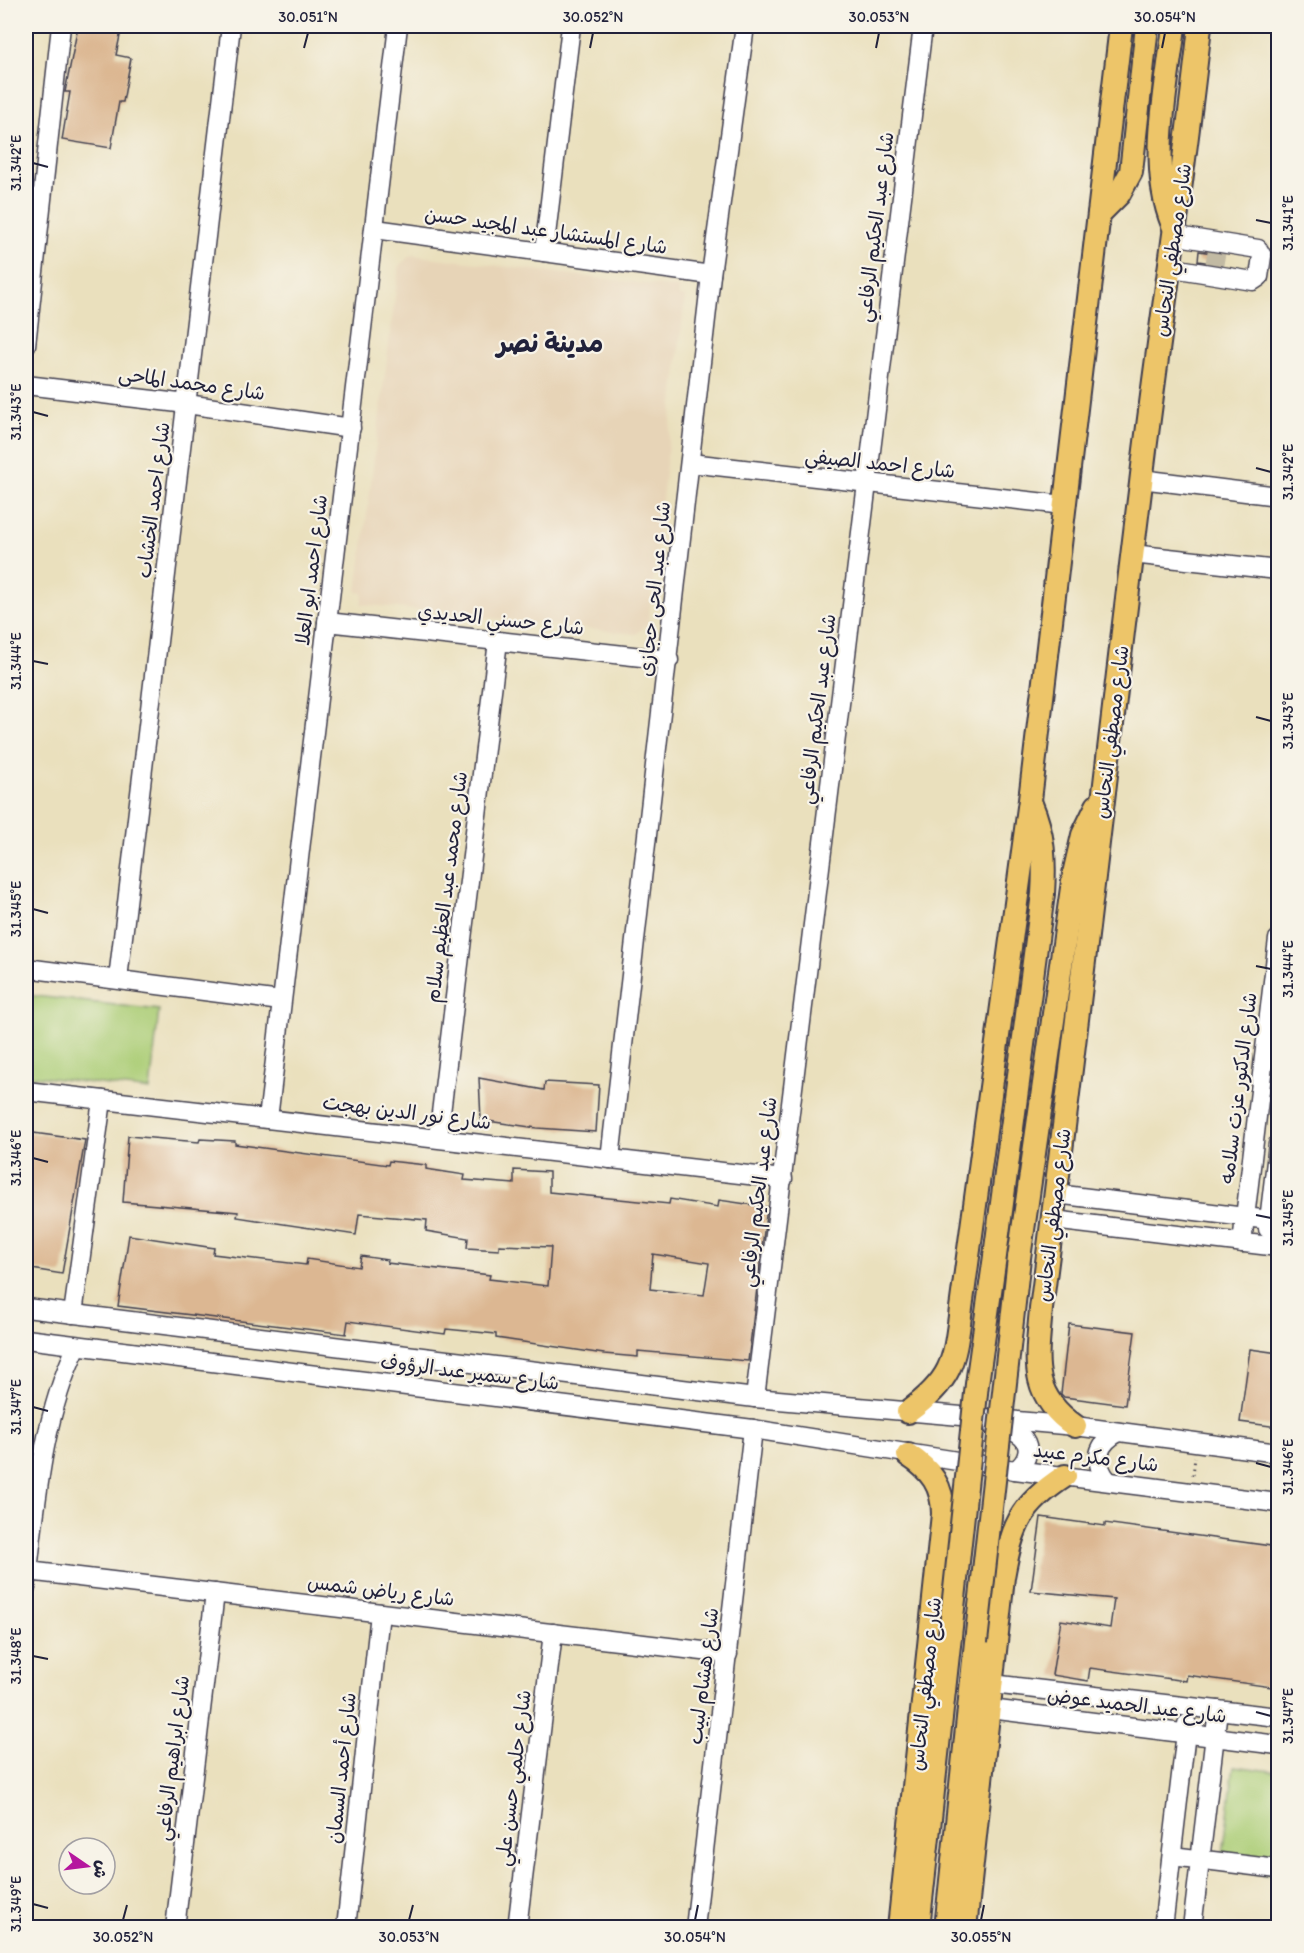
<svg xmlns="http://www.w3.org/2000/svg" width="1304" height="1953" viewBox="0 0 1304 1953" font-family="Itim,'Playpen Sans Arabic',sans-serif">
  <rect width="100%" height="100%" fill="#f7f3e8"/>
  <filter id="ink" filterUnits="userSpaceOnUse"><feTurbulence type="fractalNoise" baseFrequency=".0167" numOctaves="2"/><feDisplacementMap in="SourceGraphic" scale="12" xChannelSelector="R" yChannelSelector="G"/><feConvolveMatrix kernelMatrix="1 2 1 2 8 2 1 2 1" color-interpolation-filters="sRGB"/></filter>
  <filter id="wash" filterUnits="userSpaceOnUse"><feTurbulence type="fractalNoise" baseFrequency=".008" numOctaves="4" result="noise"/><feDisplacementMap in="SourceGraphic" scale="24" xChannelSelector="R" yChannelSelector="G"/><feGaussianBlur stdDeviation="1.35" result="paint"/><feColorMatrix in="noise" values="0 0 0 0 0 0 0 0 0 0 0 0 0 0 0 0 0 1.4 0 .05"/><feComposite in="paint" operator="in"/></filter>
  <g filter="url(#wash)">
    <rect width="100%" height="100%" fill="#eae0bd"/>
    <polygon fill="#e7d4b7" points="411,255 679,288 679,296 685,296 648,624 636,634 361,604 363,593 357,592 399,266"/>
    <g fill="#abcd76" stroke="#667858" stroke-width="1.5">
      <polygon points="26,995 159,1010 150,1090 26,1075"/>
      <polygon points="1234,1766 1278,1772 1278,1876 1221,1870"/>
    </g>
    <g id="blocks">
      <g fill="#dcb792" fill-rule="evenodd">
        <polygon points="78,26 122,26 116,55 131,58 123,102 119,102 111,148 62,140 70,92 65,92"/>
        <polygon points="1199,251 1219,254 1218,264 1198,261"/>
        <polygon points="479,1078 544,1090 545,1082 599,1085 596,1132 537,1128 481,1120"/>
        <polygon points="26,1132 85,1140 62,1274 26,1268"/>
        <path d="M128,1136L199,1142L200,1139L235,1141V1144L388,1165L389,1161L426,1165V1169L465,1175L464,1180L514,1184V1170L549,1172V1192L669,1204L670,1199L718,1207L719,1200L767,1207L748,1361L638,1351V1357L604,1354L496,1338V1334L446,1329L445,1334L348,1321L346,1334L118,1306L129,1235L214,1248L213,1254L306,1265L307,1259L359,1267L361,1256L388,1260L387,1263L490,1275L489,1279L548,1286L551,1247L499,1245V1250L467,1248L468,1238L426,1231L427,1220L359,1214L356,1235L237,1217L238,1212L123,1202ZM653,1254L709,1263L704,1295L650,1289Z"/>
        <polygon points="1069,1324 1135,1332 1125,1405 1064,1397 1061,1394"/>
        <polygon points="1250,1349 1278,1353 1278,1427 1240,1422"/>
        <polygon points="1041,1517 1105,1526 1105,1523 1278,1547 1278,1688 1187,1675 1186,1681 1090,1668 1088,1681 1052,1675 1061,1620 1110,1628 1114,1599 1031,1591"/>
      </g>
    </g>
  </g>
  <g filter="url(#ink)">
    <use href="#blocks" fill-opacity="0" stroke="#403e4e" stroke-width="1.5"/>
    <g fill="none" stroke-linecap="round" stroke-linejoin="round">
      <polyline stroke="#c2baa3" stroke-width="18" stroke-dasharray="18 9" stroke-linecap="butt" points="1214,267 1217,249"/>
      <defs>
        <g id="minor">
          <polyline points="375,229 711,275"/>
          <polyline points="544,252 571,26"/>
          <polyline points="1167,275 1179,269 1253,281 1259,277 1262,256 1258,249 1184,237 1175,229"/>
          <polyline points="26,345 61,26"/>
          <polyline points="26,385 187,404 351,428"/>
          <polyline points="690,463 1064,505"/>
          <polyline points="1141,479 1278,496"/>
          <polyline points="1132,554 1278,570"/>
          <polyline points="327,622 669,660"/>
          <polyline points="26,968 281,1001"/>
          <polyline points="118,979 231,26"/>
          <polyline points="26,1091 783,1179"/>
          <polyline points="268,1119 398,26"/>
          <polyline points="438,1138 498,641"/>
          <polyline points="610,1159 711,275 745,26"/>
          <polyline points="1056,1194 1278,1221"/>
          <polyline points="1053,1220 1278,1247"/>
          <polyline points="1268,1229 1278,1144"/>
          <polyline points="1242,1243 1278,939"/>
          <polyline points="26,1308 755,1398 1075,1426 1278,1453"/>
          <polyline points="73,1314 102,1100"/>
          <polyline points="26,1339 753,1429 1015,1470 1278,1503"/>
          <polyline points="755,1398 923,26"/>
          <path d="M994,1428C1002,1429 1012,1430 1018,1434C1034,1444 1028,1462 1015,1470"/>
          <path d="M1108,1481C1092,1462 1097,1443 1119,1432"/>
          <polyline points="28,1571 728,1654"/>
          <path d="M26,1588C36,1505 41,1421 77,1346"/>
          <polyline points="992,1684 1278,1717"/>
          <polyline points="990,1709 1278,1745"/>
          <polyline points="1172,1856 1278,1869"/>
          <polyline points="175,1928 215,1593"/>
          <polyline points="346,1928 380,1613"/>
          <polyline points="517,1928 553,1633"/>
          <polyline points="695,1928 753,1429"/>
          <polyline points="1163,1928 1187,1724"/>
          <polyline points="1192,1928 1218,1710"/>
        </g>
        <g id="major">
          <polyline points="1099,214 1119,194 1131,172 1147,26"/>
          <path d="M1173,225C1148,165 1167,89 1174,26"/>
          <path d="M995,1256L1043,894C1045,862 1044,834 1031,804"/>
          <polyline points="1019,1258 1074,874 1083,835 1097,806"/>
          <path d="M908,1412C957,1376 954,1358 962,1301L1030,800L1121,26"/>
          <path d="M1075,1426C1028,1394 1037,1358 1041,1309C1077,1034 1107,758 1141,483C1159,330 1184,179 1200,26"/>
          <path d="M899,1928L943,1514C943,1486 931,1470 908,1455"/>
          <polyline points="918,1928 950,1636"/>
          <polyline points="946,1928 976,1642"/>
          <path d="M965,1928L1003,1577C1012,1526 1020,1505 1065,1476"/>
        </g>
      </defs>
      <use href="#minor" stroke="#403e4e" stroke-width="21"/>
      <use href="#major" stroke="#403e4e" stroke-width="26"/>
      <polyline stroke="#403e4e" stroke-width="3" stroke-dasharray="1.5 4.5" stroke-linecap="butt" points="1193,1475 1195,1457"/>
      <use href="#minor" stroke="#fff" stroke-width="18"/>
      <use href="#major" stroke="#edc569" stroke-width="22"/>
      <defs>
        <g id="major-bridge">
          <polyline points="950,1636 977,1384 995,1256"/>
          <polyline points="976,1642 1019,1258"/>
        </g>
      </defs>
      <use href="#major-bridge" stroke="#403e4e" stroke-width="26" stroke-linecap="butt"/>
      <use href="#major-bridge" stroke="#edc569" stroke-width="22"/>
    </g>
  </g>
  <path fill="none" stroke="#22223b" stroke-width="2" d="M304,48L308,33M590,48L593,33M876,48L879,33M1162,48L1165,33M33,163L48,167M1256,220L1271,223M33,412L48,416M1256,468L1271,472M33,661L48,664M1256,717L1271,721M33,909L48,913M1256,966L1271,969M33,1158L48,1162M1256,1215L1271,1218M33,1407L48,1411M1256,1463L1271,1467M33,1656L48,1659M1256,1712L1271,1716M33,1904L48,1908M123,1920L127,1905M409,1920L413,1905M695,1920L698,1905M981,1920L984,1905"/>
  <g text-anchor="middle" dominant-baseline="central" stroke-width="4.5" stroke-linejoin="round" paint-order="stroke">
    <g font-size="20" fill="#22223b" stroke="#f7f3e8">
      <text transform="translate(875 227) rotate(-83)">شارع عبد الحكيم الرفاعي</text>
      <text transform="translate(546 230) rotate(8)">شارع المستشار عبد المجيد حسن</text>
      <text transform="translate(1172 250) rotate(-82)">شارع مصطفي النحاس</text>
      <text transform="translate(192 383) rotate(8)">شارع محمد الماحى</text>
      <text transform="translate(880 463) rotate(6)">شارع احمد الصيفي</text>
      <text transform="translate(153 500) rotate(-83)">شارع احمد الخشاب</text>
      <text transform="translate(311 570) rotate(-83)">شارع احمد ابو العلا</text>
      <text transform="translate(654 589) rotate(-84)">شارع عبد الحى حجازى</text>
      <text transform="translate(501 619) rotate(6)">شارع حسني الحديدي</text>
      <text transform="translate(817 709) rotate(-83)">شارع عبد الحكيم الرفاعي</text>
      <text transform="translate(1111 732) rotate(-83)">شارع مصطفي النحاس</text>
      <text transform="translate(446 887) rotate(-83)">شارع محمد عبد العظيم سلام</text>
      <text transform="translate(1238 1088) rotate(-83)">شارع الدكتور عزت سلامه</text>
      <text transform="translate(407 1112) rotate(7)">شارع نور الدين بهجت</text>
      <text transform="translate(758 1192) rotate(-83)">شارع عبد الحكيم الرفاعي</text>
      <text transform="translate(1053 1215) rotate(-83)">شارع مصطفي النحاس</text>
      <text transform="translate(470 1372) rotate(7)">شارع سمير عبد الرؤوف</text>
      <text transform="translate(1096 1457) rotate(7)">شارع مكرم عبيد</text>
      <text transform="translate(381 1590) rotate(7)">شارع رياض شمس</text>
      <text transform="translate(703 1676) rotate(-83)">شارع هشام لبيب</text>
      <text transform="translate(925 1684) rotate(-84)">شارع مصطفي النحاس</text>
      <text transform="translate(1137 1705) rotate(7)">شارع عبد الحميد عوض</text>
      <text transform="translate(172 1758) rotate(-83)">شارع ابراهيم الرفاعي</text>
      <text transform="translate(341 1768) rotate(-84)">شارع أحمد السمان</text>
      <text transform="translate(513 1778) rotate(-83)">شارع حلمي حسن علي</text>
    </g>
    <g font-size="26" font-weight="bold" fill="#22223b" stroke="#f7f3e8">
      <text x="550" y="343">مدينة نصر</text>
    </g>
  </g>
  <rect width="1304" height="1953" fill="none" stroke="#f7f3e8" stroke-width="66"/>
  <g transform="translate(87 1866) rotate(104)"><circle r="28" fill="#f7f3e8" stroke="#a29fa3" stroke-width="1.5"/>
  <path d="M0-4.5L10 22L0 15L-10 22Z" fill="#b5179e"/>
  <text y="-9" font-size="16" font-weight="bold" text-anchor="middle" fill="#22223b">ش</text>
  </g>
  <rect x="33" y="33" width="1238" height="1887" fill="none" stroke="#22223b" stroke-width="2"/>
  <g font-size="15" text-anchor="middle" fill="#22223b">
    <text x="308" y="22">30.051°N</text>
    <text x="593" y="22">30.052°N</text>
    <text x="879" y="22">30.053°N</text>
    <text x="1165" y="22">30.054°N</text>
    <text transform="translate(16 163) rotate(-90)" y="5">31.342°E</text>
    <text transform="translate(1288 223) rotate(-90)" y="5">31.341°E</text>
    <text transform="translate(16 412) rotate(-90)" y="5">31.343°E</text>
    <text transform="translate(1288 472) rotate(-90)" y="5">31.342°E</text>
    <text transform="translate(16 661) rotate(-90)" y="5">31.344°E</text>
    <text transform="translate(1288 721) rotate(-90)" y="5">31.343°E</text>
    <text transform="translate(16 909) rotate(-90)" y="5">31.345°E</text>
    <text transform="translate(1288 969) rotate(-90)" y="5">31.344°E</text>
    <text transform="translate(16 1158) rotate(-90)" y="5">31.346°E</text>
    <text transform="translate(1288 1218) rotate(-90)" y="5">31.345°E</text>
    <text transform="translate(16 1407) rotate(-90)" y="5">31.347°E</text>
    <text transform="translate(1288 1467) rotate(-90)" y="5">31.346°E</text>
    <text transform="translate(16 1656) rotate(-90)" y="5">31.348°E</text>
    <text transform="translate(1288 1716) rotate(-90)" y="5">31.347°E</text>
    <text transform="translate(16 1904) rotate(-90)" y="5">31.349°E</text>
    <text x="123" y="1942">30.052°N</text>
    <text x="409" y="1942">30.053°N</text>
    <text x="695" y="1942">30.054°N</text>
    <text x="981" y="1942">30.055°N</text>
  </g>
</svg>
